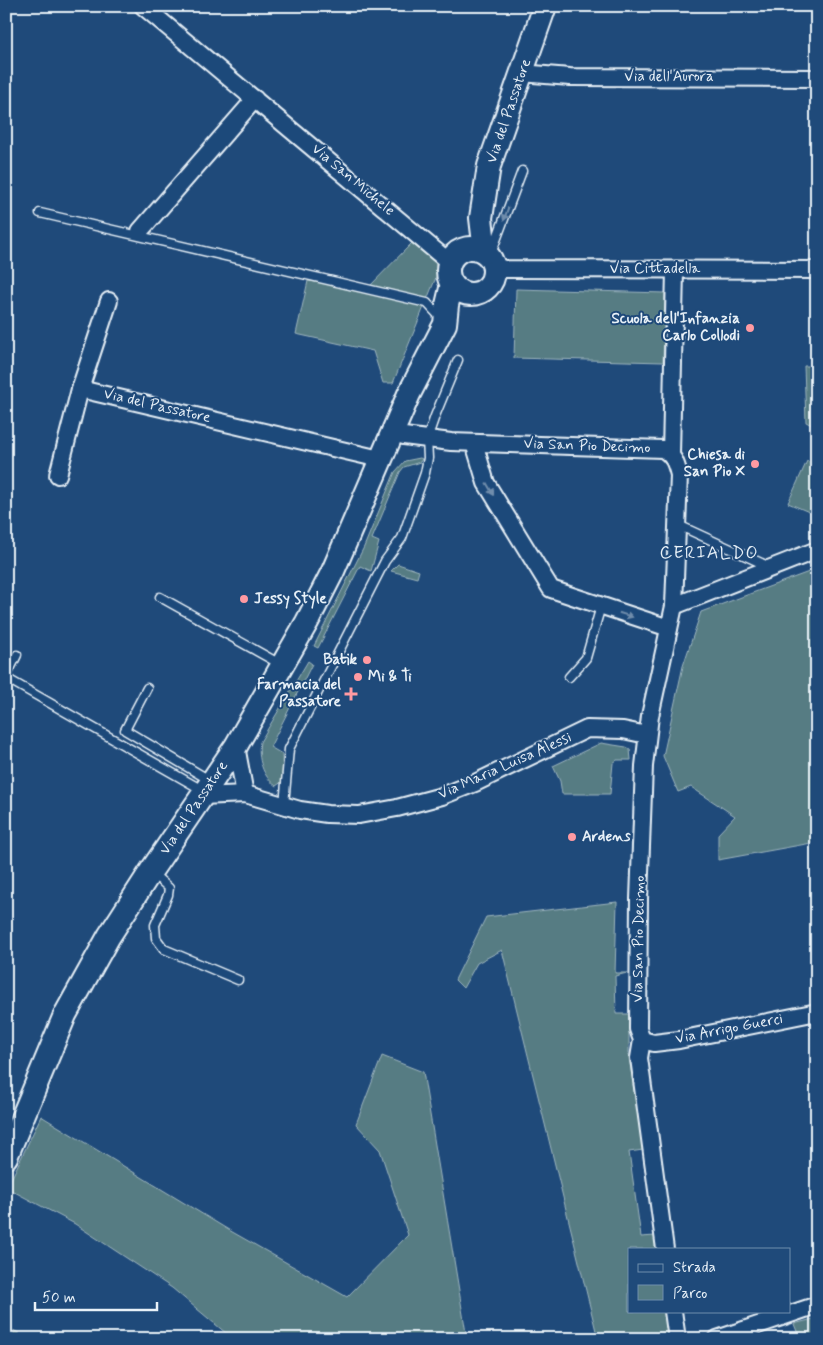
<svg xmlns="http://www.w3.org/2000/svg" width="823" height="1345" viewBox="0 0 823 1345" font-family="Mynerve,sans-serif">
  <rect width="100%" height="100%" fill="#1f4a7a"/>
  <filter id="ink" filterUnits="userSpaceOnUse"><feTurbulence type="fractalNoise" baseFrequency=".02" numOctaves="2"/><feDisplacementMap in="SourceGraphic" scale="10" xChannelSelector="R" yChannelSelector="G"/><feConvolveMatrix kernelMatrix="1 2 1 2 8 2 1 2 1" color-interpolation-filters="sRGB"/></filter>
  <g filter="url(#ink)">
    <g fill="#567c83" stroke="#9fb6be">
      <polygon points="412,243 435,262 439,270 393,383 383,383 373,351 296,334 308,281 367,289"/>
      <polygon points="516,289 665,293 663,362 514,358"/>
      <polygon points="804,366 817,366 817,428 806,422"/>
      <polygon points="420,458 422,459 420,462 404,467 400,472 372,539 379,542 371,571 360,566 318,648 314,646 364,547 395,472 405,461"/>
      <polygon points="807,461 817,465 817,495 809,512 788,503"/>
      <polygon points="398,564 419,571 417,578 391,571"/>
      <polygon points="817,569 817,842 718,860 718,834 735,816 691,787 678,792 663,756 683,666 701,612"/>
      <path d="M308,661L312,664L270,747L282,754L283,781L276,786C263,777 257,758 260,742Z"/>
      <polygon points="601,743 626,747 630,749 631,760 617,760 613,763 610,794 562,794 560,781 553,766"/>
      <polygon points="617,902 615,973 627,973 615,976 616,1014 629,1014 629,1057 643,1150 629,1152 641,1237 655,1236 656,1249 629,1249 629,1311 664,1311 668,1339 598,1339 502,950 477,963 463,988 455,980 486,917"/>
      <polygon points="382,1056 423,1072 467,1339 233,1339 172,1288 75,1224 7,1188 41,1116 227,1229 347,1297 408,1235 380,1150 356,1124"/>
      <polygon points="817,1318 817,1339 800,1339 794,1324"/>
      <polygon points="6,1327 19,1333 16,1339 6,1339"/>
    </g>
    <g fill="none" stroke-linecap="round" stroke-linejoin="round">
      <defs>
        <g id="lane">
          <polyline points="40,213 427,303 441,318"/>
          <polyline points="492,251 522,171"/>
          <polyline points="676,524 770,567"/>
          <polyline points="160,597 280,664"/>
          <polyline points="6,677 17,655"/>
          <polyline points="569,677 586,658 601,606"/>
          <polyline points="6,678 204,791"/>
          <polyline points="147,688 125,730 211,781"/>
          <polyline points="284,805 289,749 385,561 402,538 425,473 428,458 427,439 435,416 458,360"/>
          <polyline points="152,873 169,888 168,895 155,925 156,938 164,949 238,980"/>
        </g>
        <g id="street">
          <polyline points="143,6 449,262"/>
          <polyline points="521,73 570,77 817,78"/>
          <polyline points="140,231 255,99"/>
          <polyline points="494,266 504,269 817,270"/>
          <polyline points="80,389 380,459"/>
          <path d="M392,431L404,436L451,442L663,449C674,456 676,463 679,475L674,606L650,716L644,766L639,899L638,1029L642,1040L639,1058L665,1249"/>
          <polyline points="474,443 486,483 551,589 669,628"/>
          <polyline points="671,454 675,270"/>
          <polyline points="58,475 80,389 109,301"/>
          <polyline points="674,606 817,550"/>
          <polyline points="236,746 245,794"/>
          <polyline points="202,796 245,794 300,810 327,814 359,815 397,808 442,796 475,783 587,729 623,730 647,735"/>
          <polyline points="642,1040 654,1043 679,1040 817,1012"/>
          <polyline points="673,1311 677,1339"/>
          <polyline points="717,1339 817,1305"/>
        </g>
        <g id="secondary">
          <circle cx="471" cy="271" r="23"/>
          <polyline points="485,252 481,218 489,166 545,6"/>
          <polyline points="6,1157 65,1015 109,936 151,871 236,746 307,622 333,571 409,394 445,324 447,305 452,284"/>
        </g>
      </defs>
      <use href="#lane" stroke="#e8f1f8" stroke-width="11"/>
      <use href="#street" stroke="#e8f1f8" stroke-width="20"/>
      <use href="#secondary" stroke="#e8f1f8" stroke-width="26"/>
      <use href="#lane" stroke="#1f4a7a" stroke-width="8"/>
      <use href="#street" stroke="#1f4a7a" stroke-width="16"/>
      <use href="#secondary" stroke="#1f4a7a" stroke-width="22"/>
    </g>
    <defs><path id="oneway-solid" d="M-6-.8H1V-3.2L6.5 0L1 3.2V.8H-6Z" transform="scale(1.25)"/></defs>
    <g fill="#6f8dac">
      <use href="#oneway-solid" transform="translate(506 214) rotate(110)"/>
      <use href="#oneway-solid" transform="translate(490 489) rotate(60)"/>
      <use href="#oneway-solid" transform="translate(626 615) rotate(18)"/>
    </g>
  </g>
  <g fill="#ff9aa2" stroke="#1f4a7a" stroke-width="2">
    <circle cx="750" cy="328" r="5"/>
    <circle cx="755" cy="464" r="5"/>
    <circle cx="244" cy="599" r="5"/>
    <circle cx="367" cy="660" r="5"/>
    <circle cx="358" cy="677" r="5"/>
    <path d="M348.5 686.5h5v5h5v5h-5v5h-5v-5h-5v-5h5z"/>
    <circle cx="572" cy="837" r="5"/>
  </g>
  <g text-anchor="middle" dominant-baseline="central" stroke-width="4" stroke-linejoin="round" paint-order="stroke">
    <g font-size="15" fill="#e8f1f8" stroke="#1f4a7a">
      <text x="669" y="77">Via dell'Aurora</text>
      <text transform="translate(509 111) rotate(-71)">Via del Passatore</text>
      <text transform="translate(353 180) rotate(40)">Via San Michele</text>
      <text x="655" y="269">Via Cittadella</text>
      <text transform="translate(157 406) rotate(13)">Via del Passatore</text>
      <text transform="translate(587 446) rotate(2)">Via San Pio Decimo</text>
      <text transform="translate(505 766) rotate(-24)">Via Maria Luisa Alessi</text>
      <text transform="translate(194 808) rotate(-56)">Via del Passatore</text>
      <text transform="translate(639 939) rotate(-89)">Via San Pio Decimo</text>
      <text transform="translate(729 1029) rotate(-11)">Via Arrigo Guerci</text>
    </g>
    <g font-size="15" font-weight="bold" fill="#e8f1f8" stroke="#1f4a7a" text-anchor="end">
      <text x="740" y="319">Scuola dell'Infanzia<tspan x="740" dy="17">Carlo Collodi</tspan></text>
      <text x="745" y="455">Chiesa di<tspan x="745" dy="17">San Pio X</tspan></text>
      <text x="254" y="599" text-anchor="start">Jessy Style</text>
      <text x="357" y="660">Batik</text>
      <text x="368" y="677" text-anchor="start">Mi &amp; Ti</text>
      <text x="341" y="685">Farmacia del<tspan x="341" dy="17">Passatore</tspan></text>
      <text x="582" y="837" text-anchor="start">Ardens</text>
    </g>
    <g font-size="18" letter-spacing="1" fill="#e8f1f8" stroke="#1f4a7a">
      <text x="709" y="553">CERIALDO</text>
    </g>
  </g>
  <rect width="823" height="1345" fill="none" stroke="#1f4a7a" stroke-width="25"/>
  <rect x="12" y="12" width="798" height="1320" fill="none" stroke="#e8f1f8" stroke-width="2" filter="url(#ink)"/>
  <rect x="628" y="1248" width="162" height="65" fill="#1f4a7a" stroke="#6f8dac"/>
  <rect x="638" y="1264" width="25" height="8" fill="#1f4a7a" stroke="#6f8dac"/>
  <text x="673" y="1272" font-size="15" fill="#e8f1f8">Strada</text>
  <rect x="638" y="1285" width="25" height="15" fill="#567c83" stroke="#6f8dac"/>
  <text x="673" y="1298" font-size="15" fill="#e8f1f8">Parco</text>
  <path d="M35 1302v8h122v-8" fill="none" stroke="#e8f1f8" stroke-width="2.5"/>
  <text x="42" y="1302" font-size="15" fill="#e8f1f8" stroke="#1f4a7a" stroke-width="4" paint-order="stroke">50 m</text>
</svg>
